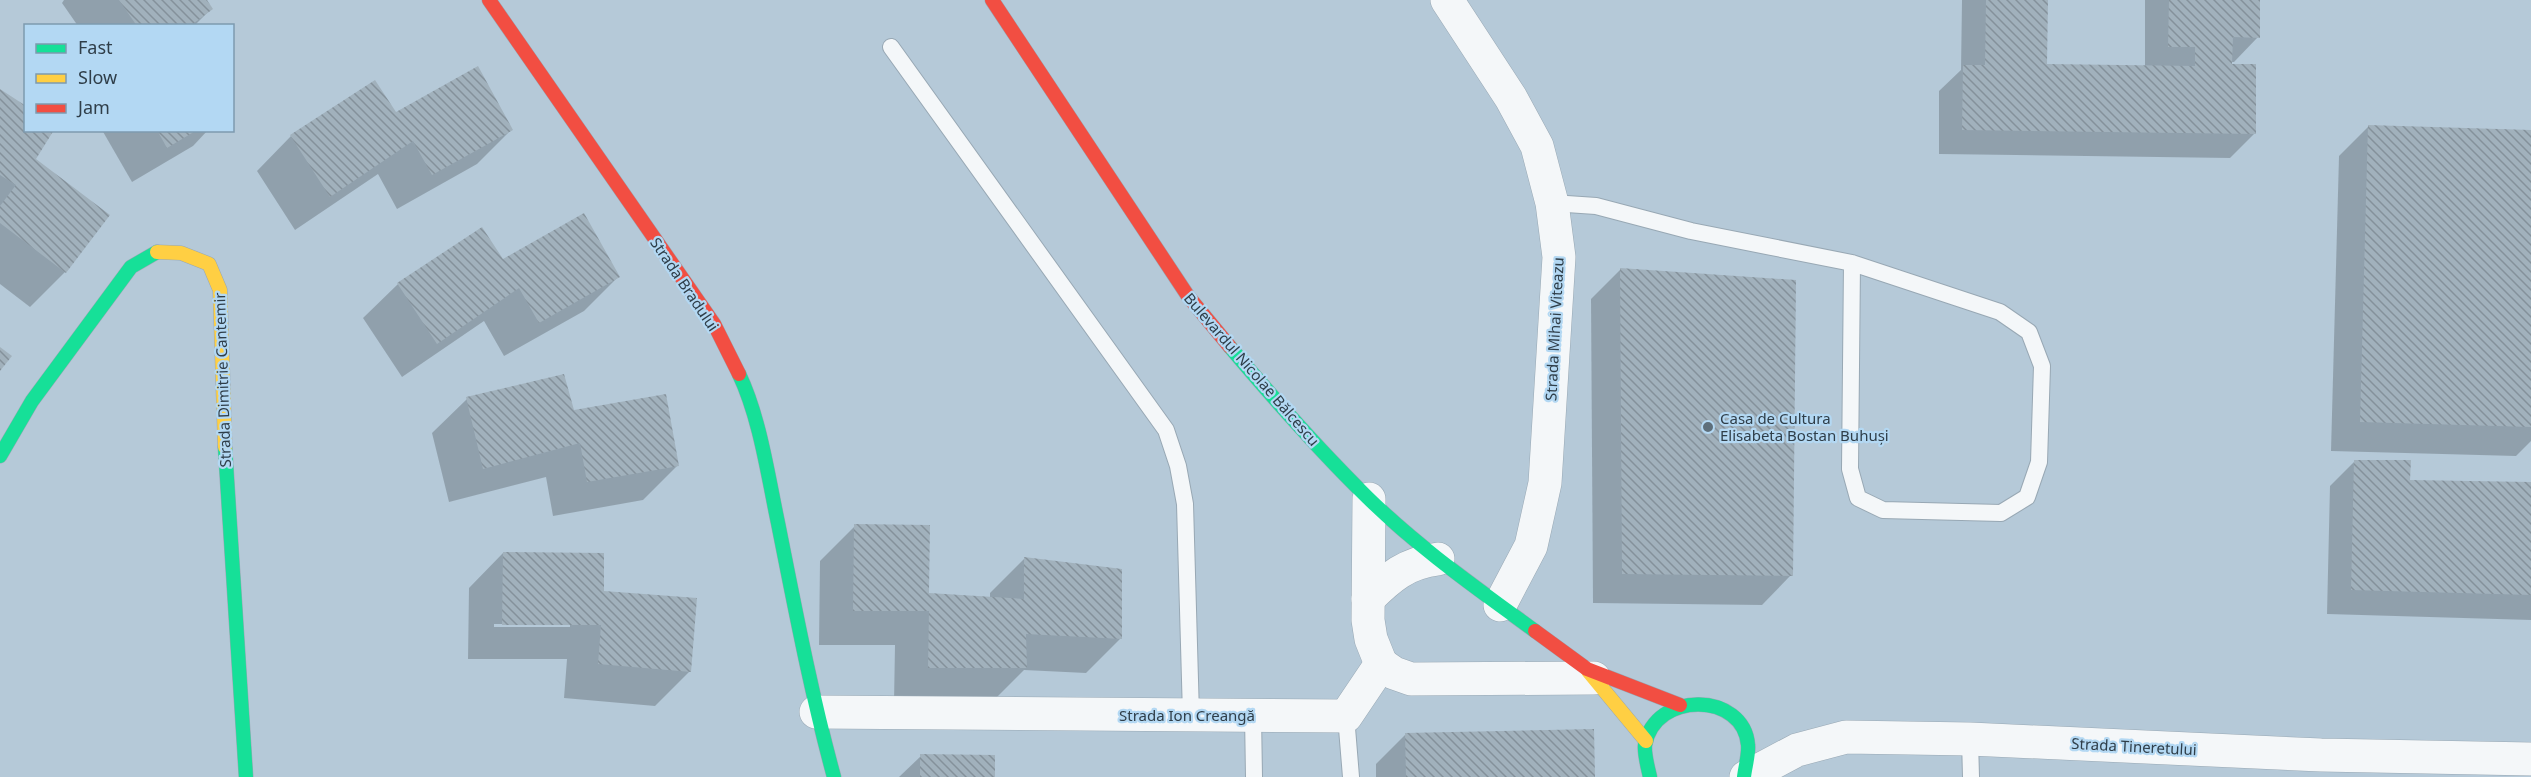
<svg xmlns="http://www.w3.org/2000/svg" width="2531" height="777" viewBox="0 0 2531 777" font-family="'Noto Sans',sans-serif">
  <defs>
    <pattern id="building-back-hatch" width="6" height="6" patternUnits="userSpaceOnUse" patternTransform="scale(1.5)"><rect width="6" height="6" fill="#a1b1bc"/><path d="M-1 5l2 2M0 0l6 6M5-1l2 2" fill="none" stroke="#84919b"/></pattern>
  </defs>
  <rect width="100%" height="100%" fill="#b5c9d8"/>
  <g fill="#0003" fill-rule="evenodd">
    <polygon points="64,0 205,0 211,9 194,26 78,26 62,3"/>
    <polygon points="1962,0 2046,0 2045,66 2145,67 2145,0 2259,0 2258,37 2234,62 2231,62 2254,134 2230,158 1939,154 1939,91 1961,70"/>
    <polygon points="0,91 26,130 65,272 30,307 0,284"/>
    <polygon points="396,114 512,129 477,164 397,209 378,174 295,230 257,171 291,136"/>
    <polygon points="2368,127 2531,132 2531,441 2516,456 2331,451 2339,156"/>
    <polygon points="102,130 208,130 193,146 132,182"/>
    <polygon points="503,261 618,277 584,311 504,356 484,321 402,377 363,318 398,284"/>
    <polygon points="1620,270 1791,575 1762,605 1593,603 1591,299"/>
    <polygon points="467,399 573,412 677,466 643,500 553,516 546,477 449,502 432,433"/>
    <polygon points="2354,462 2409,481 2531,484 2531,620 2327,614 2330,486"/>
    <polygon points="855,526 927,594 990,598 990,593 1024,559 1121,638 1086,673 1024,670 991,703 894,702 895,645 819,645 820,561"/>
    <path d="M503,553L603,593L690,671L655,706L564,698L567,659H468L469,588ZM494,624H570V627H494Z"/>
    <polygon points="1405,735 1594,777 1376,777 1376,764"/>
    <polygon points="921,756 994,777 899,777"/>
  </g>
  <g fill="url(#building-back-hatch)">
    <polygon points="119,0 207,0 213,9 190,26 137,26"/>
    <polygon points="1986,0 2048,0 2047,64 2195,66 2195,47 2168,47 2169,0 2260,0 2260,38 2233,37 2232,64 2256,64 2256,134 1962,130 1963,65 1985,65"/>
    <polygon points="478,66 513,130 432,175 413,141 330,197 290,135 375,80 396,112"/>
    <polygon points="0,89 26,106 26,130 54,130 36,159 110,215 66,273 0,223 0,206 16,185 0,175"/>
    <polygon points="2368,125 2531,130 2531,427 2360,422"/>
    <polygon points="157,130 197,130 167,148"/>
    <polygon points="584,213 620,277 539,323 519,288 437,344 397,283 482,227 503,259"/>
    <polygon points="1620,268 1796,280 1793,576 1622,574"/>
    <polygon points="0,347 12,356 0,371"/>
    <polygon points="564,374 574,410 666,394 679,466 587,482 580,443 483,469 466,397"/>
    <polygon points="2354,460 2411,460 2410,480 2531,482 2531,595 2351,590"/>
    <polygon points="854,524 930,525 929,593 1024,599 1024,557 1122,569 1122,639 1026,634 1027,668 928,668 929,611 853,611"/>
    <polygon points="503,552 604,553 604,591 697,598 691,672 598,664 601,625 502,625"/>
    <polygon points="1594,729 1595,777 1406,777 1405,733"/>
    <polygon points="920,754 995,755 995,777 920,777"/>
  </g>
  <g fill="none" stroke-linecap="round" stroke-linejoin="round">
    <defs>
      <g id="lane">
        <polyline points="891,47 1166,430 1178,466 1185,504 1191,715"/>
        <polyline points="1552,203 1596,206 1691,231 1852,263 2000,312 2029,332 2042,366 2039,462 2027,497 2001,513 1883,510 1858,498 1850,469 1852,263"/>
        <polyline points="1253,715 1254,777"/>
        <polyline points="1346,716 1351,777"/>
        <polyline points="1970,739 1971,777"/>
      </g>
      <g id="street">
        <polyline points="1447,0 1511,98 1537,146 1552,203 1559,257 1545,483 1531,546 1500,605"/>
        <polyline points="1369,499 1368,620 1371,639 1381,664"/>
        <path d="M1368,599C1390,577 1406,563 1438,559"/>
        <polyline points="1381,664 1394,673 1411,679 1594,678"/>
        <polyline points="816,712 1346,716 1381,664"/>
        <polyline points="1746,777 1797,750 1846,737 1970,739 2321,755 2531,759"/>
      </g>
      <g id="fast">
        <path d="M1230,347C1274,399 1319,450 1368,498C1419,548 1478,589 1535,631"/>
        <path d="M739,374C760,418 768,476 778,523C795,608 811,693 834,777"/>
        <polyline points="225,447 246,777"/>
        <polyline points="0,456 32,401 131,267 157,252"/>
        <path d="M1650,777C1648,768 1644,754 1645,745C1655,690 1744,692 1748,745C1749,755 1745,767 1744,777"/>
      </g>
      <g id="slow">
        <polyline points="157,252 181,253 209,264 220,290 225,447"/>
        <polyline points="1588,671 1646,741"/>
      </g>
      <g id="jam">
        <polyline points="489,0 714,324 739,374"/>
        <polyline points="992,0 1188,296 1230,347"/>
        <polyline points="1535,631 1587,669 1680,705"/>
      </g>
    </defs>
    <use href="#lane" stroke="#98a8b4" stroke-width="18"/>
    <use href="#street" stroke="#98a8b4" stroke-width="34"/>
    <use href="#fast" stroke="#98a8b4" stroke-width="15"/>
    <use href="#slow" stroke="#98a8b4" stroke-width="15"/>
    <use href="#jam" stroke="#98a8b4" stroke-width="15"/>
    <use href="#lane" stroke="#f4f7f9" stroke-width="16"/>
    <use href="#street" stroke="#f4f7f9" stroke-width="33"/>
    <use href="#fast" stroke="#16e098" stroke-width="14"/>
    <use href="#slow" stroke="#ffcf43" stroke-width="14"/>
    <use href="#jam" stroke="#f24e42" stroke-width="14"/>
  </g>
  <circle fill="#5e6f7b" stroke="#b3d8f3" stroke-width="2" cx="1708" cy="427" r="6"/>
  <g text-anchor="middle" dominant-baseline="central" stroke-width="4.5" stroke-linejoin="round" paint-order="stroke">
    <g font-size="15" fill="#2f3e49" stroke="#b3d8f3">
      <text transform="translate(685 284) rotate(56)">Strada Bradului</text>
      <text transform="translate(1554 329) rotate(-87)">Strada Mihai Viteazu</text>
      <text transform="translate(1252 369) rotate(49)">Bulevardul Nicolae Bălcescu</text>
      <text transform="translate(222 380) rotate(-92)">Strada Dimitrie Cantemir</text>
      <text x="1187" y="715">Strada Ion Creangă</text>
      <text transform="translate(2134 746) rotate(3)">Strada Tineretului</text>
    </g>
    <g font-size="15" fill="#2f3e49" stroke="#b3d8f3" text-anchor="start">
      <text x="1720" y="418">Casa de Cultura<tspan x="1720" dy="17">Elisabeta Bostan Buhuși</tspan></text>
    </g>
  </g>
  <rect x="24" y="24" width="210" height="108" fill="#b3d8f3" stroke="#7e9aaf" stroke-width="1.5"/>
  <rect x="36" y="44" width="30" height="9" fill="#16e098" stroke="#7e9aaf" stroke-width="1.5"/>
  <text x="78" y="54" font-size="18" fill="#2f3e49">Fast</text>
  <rect x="36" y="74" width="30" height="9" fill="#ffcf43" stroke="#7e9aaf" stroke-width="1.5"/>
  <text x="78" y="84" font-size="18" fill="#2f3e49">Slow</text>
  <rect x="36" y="104" width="30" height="9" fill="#f24e42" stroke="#7e9aaf" stroke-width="1.5"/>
  <text x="78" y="114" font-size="18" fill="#2f3e49">Jam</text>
</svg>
